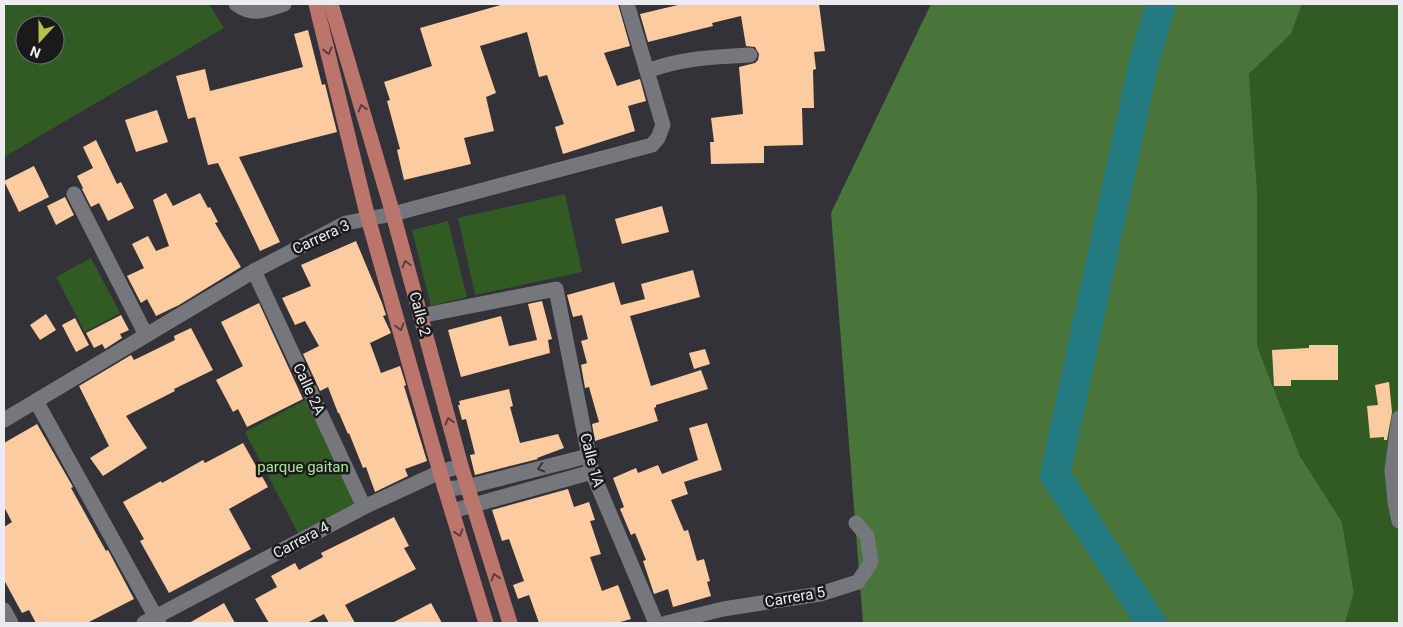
<svg xmlns="http://www.w3.org/2000/svg" width="1403" height="627" viewBox="0 0 1403 627" font-family="Roboto,sans-serif">
  <rect width="100%" height="100%" fill="#323238"/>
  <g fill="#325b23" fill-rule="evenodd">
    <path d="M4,4H209L224,28L4,157ZM25,25H55V55H25Z"/>
    <polygon points="1302,4 1399,4 1399,623 1345,623 1354,593 1342,522 1300,456 1257,346 1257,190 1249,74 1291,34"/>
    <polygon points="565,194 582,272 475,295 458,218"/>
    <polygon points="448,221 467,297 431,306 412,230"/>
    <polygon points="91,258 120,313 85,332 56,277"/>
    <polygon points="307,399 361,503 299,535 245,432"/>
  </g>
  <polygon fill="#49743a" points="931,4 1302,4 1291,34 1249,74 1257,190 1257,346 1300,456 1342,522 1354,593 1345,623 863,623 831,213"/>
  <g fill="none" stroke-linecap="round" stroke-linejoin="round">
    <polyline stroke="#22797f" stroke-width="30" points="1151,623 1055,475 1144,62 1161,4"/>
  </g>
  <g fill="#fccb9f">
    <polygon points="504,4 618,4 630,46 604,53 617,86 640,79 646,101 628,106 635,131 563,154 555,127 564,124 547,75 539,77 527,32 480,46 496,93 486,97 494,131 464,138 471,164 404,180 397,150 400,149 387,101 390,100 384,82 432,66 420,28"/>
    <polygon points="682,4 819,4 825,51 814,52 816,69 813,70 814,108 802,108 803,145 764,146 764,163 711,164 710,142 714,142 711,118 743,114 739,67 755,63 758,60 759,54 755,47 746,46 741,16 712,23 713,26 648,42 640,14"/>
    <polygon points="308,30 322,85 325,84 337,132 239,157 280,242 260,251 218,163 208,165 195,117 188,119 176,76 205,69 210,91 303,67 294,34"/>
    <polygon points="157,110 168,142 136,152 125,120"/>
    <polygon points="96,140 117,184 121,182 134,208 108,221 99,203 91,207 82,189 83,188 77,176 93,168 83,147"/>
    <polygon points="34,166 49,197 19,212 4,181"/>
    <polygon points="166,193 173,206 200,193 208,208 210,207 218,222 215,223 241,267 179,305 156,316 147,299 141,303 127,276 144,268 132,244 148,236 156,251 169,246 153,200"/>
    <polygon points="65,197 74,215 56,225 47,206"/>
    <polygon points="662,206 669,232 622,244 615,219"/>
    <polygon points="356,241 382,303 386,315 383,316 391,333 370,343 381,373 400,366 406,385 404,386 427,461 405,469 408,476 375,492 366,467 363,468 349,433 348,434 339,413 338,413 328,387 320,391 303,354 319,346 305,321 295,325 282,298 311,286 301,265"/>
    <polygon points="693,270 700,297 630,316 651,386 701,370 708,389 656,405 656,407 654,408 658,421 595,441 592,424 599,422 589,387 585,388 581,365 587,363 581,341 588,339 582,315 573,317 567,295 614,282 621,305 645,299 641,284"/>
    <polygon points="542,301 552,339 548,340 550,353 461,377 448,330 501,316 509,346 537,340 528,304"/>
    <polygon points="259,303 303,399 247,427 238,409 233,412 216,380 243,366 221,322"/>
    <polygon points="46,314 56,330 40,340 30,325"/>
    <polygon points="121,315 129,330 120,334 122,338 105,349 102,344 94,348 86,333"/>
    <polygon points="75,318 89,345 76,352 62,325"/>
    <polygon points="191,328 213,370 174,389 175,391 126,416 147,448 103,476 90,458 109,446 79,386 131,355 134,360 175,340 174,336"/>
    <polygon points="1309,345 1338,345 1338,380 1291,380 1291,386 1274,386 1272,350 1309,348"/>
    <polygon points="705,349 710,364 694,369 689,353"/>
    <polygon points="1389,382 1392,412 1387,440 1384,440 1384,437 1370,438 1367,406 1378,405 1375,385"/>
    <polygon points="509,389 513,406 510,407 520,443 558,434 564,448 537,458 538,459 475,475 470,455 475,454 466,419 462,420 458,405 460,405 459,401"/>
    <polygon points="707,423 722,470 684,482 688,494 671,500 684,531 688,530 697,561 704,559 710,581 707,582 711,596 673,607 668,589 654,594 643,561 646,560 635,533 631,535 620,509 624,507 613,478 636,468 638,473 658,465 662,474 698,460 689,428"/>
    <polygon points="37,424 73,487 71,488 106,551 108,550 134,599 87,623 36,623 29,610 22,613 4,580 4,527 12,522 4,507 4,443"/>
    <polygon points="243,443 268,487 229,509 251,549 169,593 140,541 144,539 123,502 161,481 162,483 203,460 205,463"/>
    <polygon points="568,489 574,507 589,502 595,520 590,521 601,554 590,557 602,591 618,585 631,619 617,623 539,623 529,595 518,599 513,585 524,581 509,539 502,541 492,510"/>
    <polygon points="394,517 409,546 404,548 416,569 345,605 355,623 329,623 324,614 307,623 269,623 255,599 277,587 271,576 295,563 299,570 323,557 321,553"/>
    <polygon points="224,603 235,623 189,623"/>
    <polygon points="431,603 442,623 392,623"/>
  </g>
  <g fill="none" stroke-linecap="round" stroke-linejoin="round">
    <g stroke="#76767d" stroke-width="15">
      <path d="M236,4C254,17 265,10 284,4"/>
      <path d="M647,71C683,58 712,57 750,55"/>
      <polyline points="74,194 146,335"/>
      <polyline points="254,271 364,507"/>
      <polyline points="420,316 556,289 592,472 656,623"/>
      <polyline points="36,401 159,623"/>
      <polyline points="1399,418 1392,470 1395,502 1399,521"/>
      <polyline points="4,420 254,271 346,223 393,214 652,145 658,138 663,125 627,4"/>
      <polyline points="445,489 467,487 588,456"/>
      <polyline points="452,511 592,472"/>
      <polyline points="4,610 11,623"/>
      <polyline points="144,623 364,507 440,472 461,466"/>
      <polyline points="666,623 723,609 820,594 858,582 871,562 867,536 856,523"/>
    </g>
    <g stroke="#bc756c" stroke-width="15">
      <polyline points="316,4 368,218 440,472 486,623"/>
      <polyline points="331,4 393,214 461,466 510,623"/>
    </g>
  </g>
  <defs><path id="oneway-chevron" d="M-2-3.5L2.5 0L-2 3.5" fill="none" stroke-width="1.6" stroke-linecap="round" stroke-linejoin="round" transform="scale(1.25)"/></defs>
  <g stroke="#5b3e3d">
    <use href="#oneway-chevron" transform="translate(328 51) rotate(76)"/>
    <use href="#oneway-chevron" transform="translate(362 108) rotate(-106)"/>
    <use href="#oneway-chevron" transform="translate(406 264) rotate(-105)"/>
    <use href="#oneway-chevron" transform="translate(400 327) rotate(74)"/>
    <use href="#oneway-chevron" transform="translate(449 421) rotate(-105)"/>
    <use href="#oneway-chevron" transform="translate(459 533) rotate(73)"/>
    <use href="#oneway-chevron" transform="translate(495 577) rotate(-107)"/>
  </g>
  <use stroke="#36363a" href="#oneway-chevron" transform="translate(541 468) rotate(166)"/>
  <g text-anchor="middle" dominant-baseline="central" stroke-width="5" stroke-linejoin="round" paint-order="stroke">
    <g font-size="15" fill="#ececf0" stroke="#1a1a1d">
      <text transform="translate(321 237) rotate(-25)">Carrera 3</text>
      <text transform="translate(420 314) rotate(75)">Calle 2</text>
      <text transform="translate(309 389) rotate(65)">Calle 2A</text>
      <text transform="translate(592 460) rotate(75)">Calle 1A</text>
      <text transform="translate(301 540) rotate(-28)">Carrera 4</text>
      <text transform="translate(795 597) rotate(-10)">Carrera 5</text>
    </g>
    <g font-size="15" fill="#a8e793" stroke="#1a1a1d">
      <text x="303" y="467">parque gaitan</text>
    </g>
  </g>
  <rect width="1403" height="627" fill="none" stroke="#ececf0" stroke-width="10"/>
  <g transform="translate(40 40) rotate(201)"><circle r="24" fill="#1a1a1d" stroke="#6e6e71"/>
  <path d="M0-4L9 19L0 12L-9 19Z" fill="#b6c148"/>
  <text y="-8" font-size="14" font-weight="bold" text-anchor="middle" fill="#ececf0">N</text>
  </g>
</svg>
